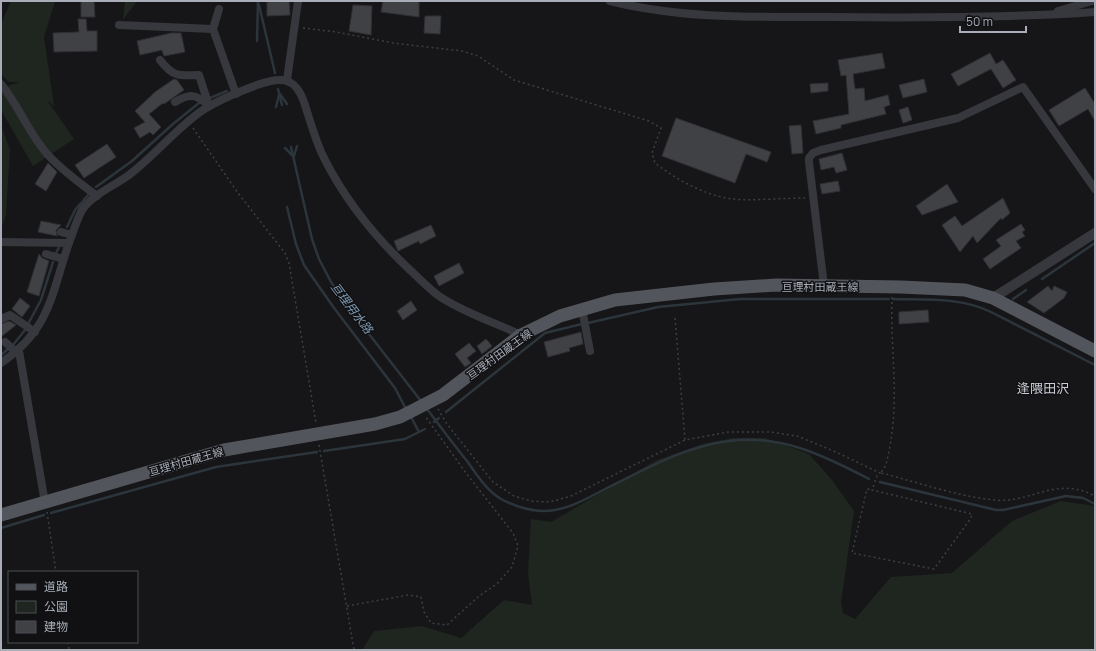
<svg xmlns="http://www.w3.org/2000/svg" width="1096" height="651" viewBox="0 0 1096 651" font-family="Manrope,'Noto Sans JP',sans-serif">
  <rect width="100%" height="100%" fill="#161618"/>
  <g fill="#1e261f">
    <polygon points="11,1 55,1 44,37 54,106 47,100 74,139 33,166 1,110 1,88 20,82 9,82 1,74 1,24"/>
    <polygon points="124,1 137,1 123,20 125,2"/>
    <polygon points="1,125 10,150 6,215 1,229"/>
    <polygon points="732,438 765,438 809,454 832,480 854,511 841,603 843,613 855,619 891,577 952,573 1012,521 1061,501 1095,506 1095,650 362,650 374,631 422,626 461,638 504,600 532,605 528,573 531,519 551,522 657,460 703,444"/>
  </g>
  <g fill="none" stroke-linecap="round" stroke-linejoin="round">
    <g stroke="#2c353c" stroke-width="2.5">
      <polyline points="259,5 275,73"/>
      <polyline points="257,41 258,1"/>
      <polyline points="278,89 282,105"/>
      <polyline points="280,94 287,104"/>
      <polyline points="210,98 227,91"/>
      <polyline points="276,107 279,95"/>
      <polyline points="291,147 312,239 319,259 331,282 348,307 421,401"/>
      <polyline points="285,148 293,156"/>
      <polyline points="294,156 297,146"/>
      <polyline points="96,187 132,161 173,124 199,103"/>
      <polyline points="287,207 296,244 304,265 334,308 395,388 406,409"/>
      <polyline points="67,227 75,210 89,194"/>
      <polyline points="56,253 59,247"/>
      <polyline points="1042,279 1095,243"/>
      <path d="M893,299C925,300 961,297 991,312L1095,365"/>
      <polyline points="1013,299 1026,290"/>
      <polyline points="588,323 658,307 740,299 889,299"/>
      <polyline points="28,324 41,300 53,262"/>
      <polyline points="13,345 25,330"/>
      <polyline points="1,355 9,348"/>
      <path d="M427,409C440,426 453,444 467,461C477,475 486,490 501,499C514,506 529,511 544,511C568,511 591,496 611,486C649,467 687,446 729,441C781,434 825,456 869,479"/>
      <polyline points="446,412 545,333 582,324"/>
      <polyline points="411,417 419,432"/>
      <polyline points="434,422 439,418"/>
      <polyline points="324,451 405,439 425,429"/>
      <polyline points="880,482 996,510 1003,510 1066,496 1083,498 1095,504"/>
      <polyline points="51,513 216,467 317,452"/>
      <polyline points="1,528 44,515"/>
    </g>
  </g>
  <g fill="#404145" stroke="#303034">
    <polygon points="81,1 94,1 95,17 81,17"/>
    <polygon points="289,1 290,15 267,16 267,2"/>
    <polygon points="383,1 419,1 419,17 381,12"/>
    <polygon points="353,5 372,6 371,35 349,31"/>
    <polygon points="425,16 441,16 440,34 424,33"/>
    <polygon points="78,19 86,19 87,31 97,31 97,51 54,52 53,33 79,32"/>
    <polygon points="171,33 181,33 185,52 164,56 162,50 140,55 137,41"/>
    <polygon points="882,53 885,68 853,74 855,89 864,88 865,101 888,95 890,105 884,107 886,114 841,125 841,128 816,134 813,121 849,114 846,75 841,76 838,60"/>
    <polygon points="990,53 996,64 1003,60 1016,80 1003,88 991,69 958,86 951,74"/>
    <polygon points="174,79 177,80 184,90 164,104 163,103 149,114 161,127 153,135 150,132 140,138 134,128 145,122 135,111 155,92"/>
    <polygon points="924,79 927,92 903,98 899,85"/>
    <polygon points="828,83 828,91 811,93 810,84"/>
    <polygon points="1085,88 1095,104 1095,121 1088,109 1059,126 1049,110"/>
    <polygon points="908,107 912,120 903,123 899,110"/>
    <polygon points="676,118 771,152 767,162 746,154 735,183 662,156"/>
    <polygon points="801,125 803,153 792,154 789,126"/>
    <polygon points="107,144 116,157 84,178 75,165"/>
    <polygon points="842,153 847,170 836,173 834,167 821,170 819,159"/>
    <polygon points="48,163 57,172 46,191 35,184"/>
    <polygon points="838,181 840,191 822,194 820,184"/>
    <polygon points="947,184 958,202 922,215 916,206"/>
    <polygon points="1003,198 1010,213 1002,220 1001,218 977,243 973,236 960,252 942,225 955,216 962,226"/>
    <polygon points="41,221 61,225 56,230 57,236 38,232"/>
    <polygon points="1021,224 1025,230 1022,232 1025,236 1016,241 1021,248 990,269 983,259 1001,246 996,240"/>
    <polygon points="431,225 436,236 420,244 419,241 398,251 394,241"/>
    <polygon points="39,254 42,258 49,261 39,296 27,292"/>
    <polygon points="459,263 464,273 439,286 434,276"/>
    <polygon points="1048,286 1052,291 1054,286 1067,292 1064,298 1044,313 1027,302"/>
    <polygon points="20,298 30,306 22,317 12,309"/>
    <polygon points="411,301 417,310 403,320 397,311"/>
    <polygon points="928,310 929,322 899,324 899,312"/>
    <polygon points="9,321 16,325 1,337 1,324"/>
    <polygon points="581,332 583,344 569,348 570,351 548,357 544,342"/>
    <polygon points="486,339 492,346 482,354 477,346"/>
    <polygon points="469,343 476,351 467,358 471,363 465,367 455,354"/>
  </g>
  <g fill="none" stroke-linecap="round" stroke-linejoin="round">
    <g stroke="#3d3f44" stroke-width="1.5" stroke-dasharray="2 3" stroke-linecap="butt">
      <path d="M303,28L336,32L393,43L462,51L478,56L514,80L649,121L661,128L652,153L655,163C677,180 704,195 732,199C752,201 784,198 805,198"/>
      <polyline points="193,128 238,193 285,253 289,263 316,423"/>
      <path d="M892,297C890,350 900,397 889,451C887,459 887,467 880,473C889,474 898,478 907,480C935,488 965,497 994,500C1031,504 1055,475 1095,496"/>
      <polyline points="675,318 685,440"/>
      <polyline points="438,409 447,424 493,482 514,496 531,501 550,502 571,496 685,440 728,432 770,432 797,436 836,452 880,473 877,476 872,490 972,514 971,518 934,569 852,553 867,489 872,490"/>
      <polyline points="319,445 354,650"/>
      <polyline points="47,512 56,572"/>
      <polyline points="347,606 408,595 421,597 424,612 431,623 447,625 479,596 497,584 512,567 518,546 513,533 466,473 425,416"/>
      <polyline points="68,642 69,650"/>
    </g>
    <g stroke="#37383d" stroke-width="8">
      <path d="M610,1C682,19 756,17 829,17C918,18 1006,18 1095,12"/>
      <polyline points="1058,11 1092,1"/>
      <polyline points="119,25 213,29 236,94"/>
      <polyline points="213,29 219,9"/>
      <path d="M160,60C173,77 179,76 199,75L209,106"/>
      <polyline points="287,80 298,1"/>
      <path d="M1,84C19,106 30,136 49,156C63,171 81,184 97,196"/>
      <path d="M175,102C190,93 196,94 209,106"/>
      <polyline points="61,232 72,235"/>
      <polyline points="1,242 69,243"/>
      <polyline points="46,254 63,259"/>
      <polyline points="824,286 809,162 809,158 813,153 821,150 958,118 1023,87 1095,189"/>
      <polyline points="582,309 590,351"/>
      <polyline points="1,319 10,315 35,332"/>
      <polyline points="5,342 17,353"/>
      <polyline points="19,351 45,503"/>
      <path d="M1,363C52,328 51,293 70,240C74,230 77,219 82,210C92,195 114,186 129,175C154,156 174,131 200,112C217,100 238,92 257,85C280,77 295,76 304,102C310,120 315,140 324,158C345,200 376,238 410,270C419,278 429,289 439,296C462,312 496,323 521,335"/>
    </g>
    <polyline stroke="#37383d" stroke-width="10" points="993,298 1095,233"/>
    <polyline stroke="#53555c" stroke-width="13" points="1,515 224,450 375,424 400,417 443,395 521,335 560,316 615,300 714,289 776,285 901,287 965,290 993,298 1095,351"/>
  </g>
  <g text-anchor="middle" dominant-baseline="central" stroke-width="3" stroke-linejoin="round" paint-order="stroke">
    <g font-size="11" fill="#a8adb8" stroke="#111113">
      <text x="820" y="286">亘理村田蔵王線</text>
      <text transform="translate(499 354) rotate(-36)">亘理村田蔵王線</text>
      <text transform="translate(186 461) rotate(-16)">亘理村田蔵王線</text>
    </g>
    <g font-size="12" font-style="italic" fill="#7f9bb3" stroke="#111113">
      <text transform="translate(352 308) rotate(53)">亘理用水路</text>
    </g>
    <g font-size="13" fill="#c9ccd4" stroke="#111113">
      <text x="1043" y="388">逢隈田沢</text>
    </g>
  </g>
  <rect width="1096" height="651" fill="none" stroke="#a8adb8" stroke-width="4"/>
  <rect x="8" y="571" width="130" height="72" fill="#111113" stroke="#4d4f55"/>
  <rect x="16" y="584" width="20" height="6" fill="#53555c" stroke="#4d4f55"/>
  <text x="44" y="591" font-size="12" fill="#a8adb8">道路</text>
  <rect x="16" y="601" width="20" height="12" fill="#1e261f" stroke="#4d4f55"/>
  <text x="44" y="611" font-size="12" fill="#a8adb8">公園</text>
  <rect x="16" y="621" width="20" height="12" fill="#404145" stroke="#4d4f55"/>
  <text x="44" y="631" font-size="12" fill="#a8adb8">建物</text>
  <path d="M960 26v6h66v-6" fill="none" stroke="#a8adb8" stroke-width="2"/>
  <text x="966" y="26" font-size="12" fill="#a8adb8" stroke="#111113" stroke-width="3" paint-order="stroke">50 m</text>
</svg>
